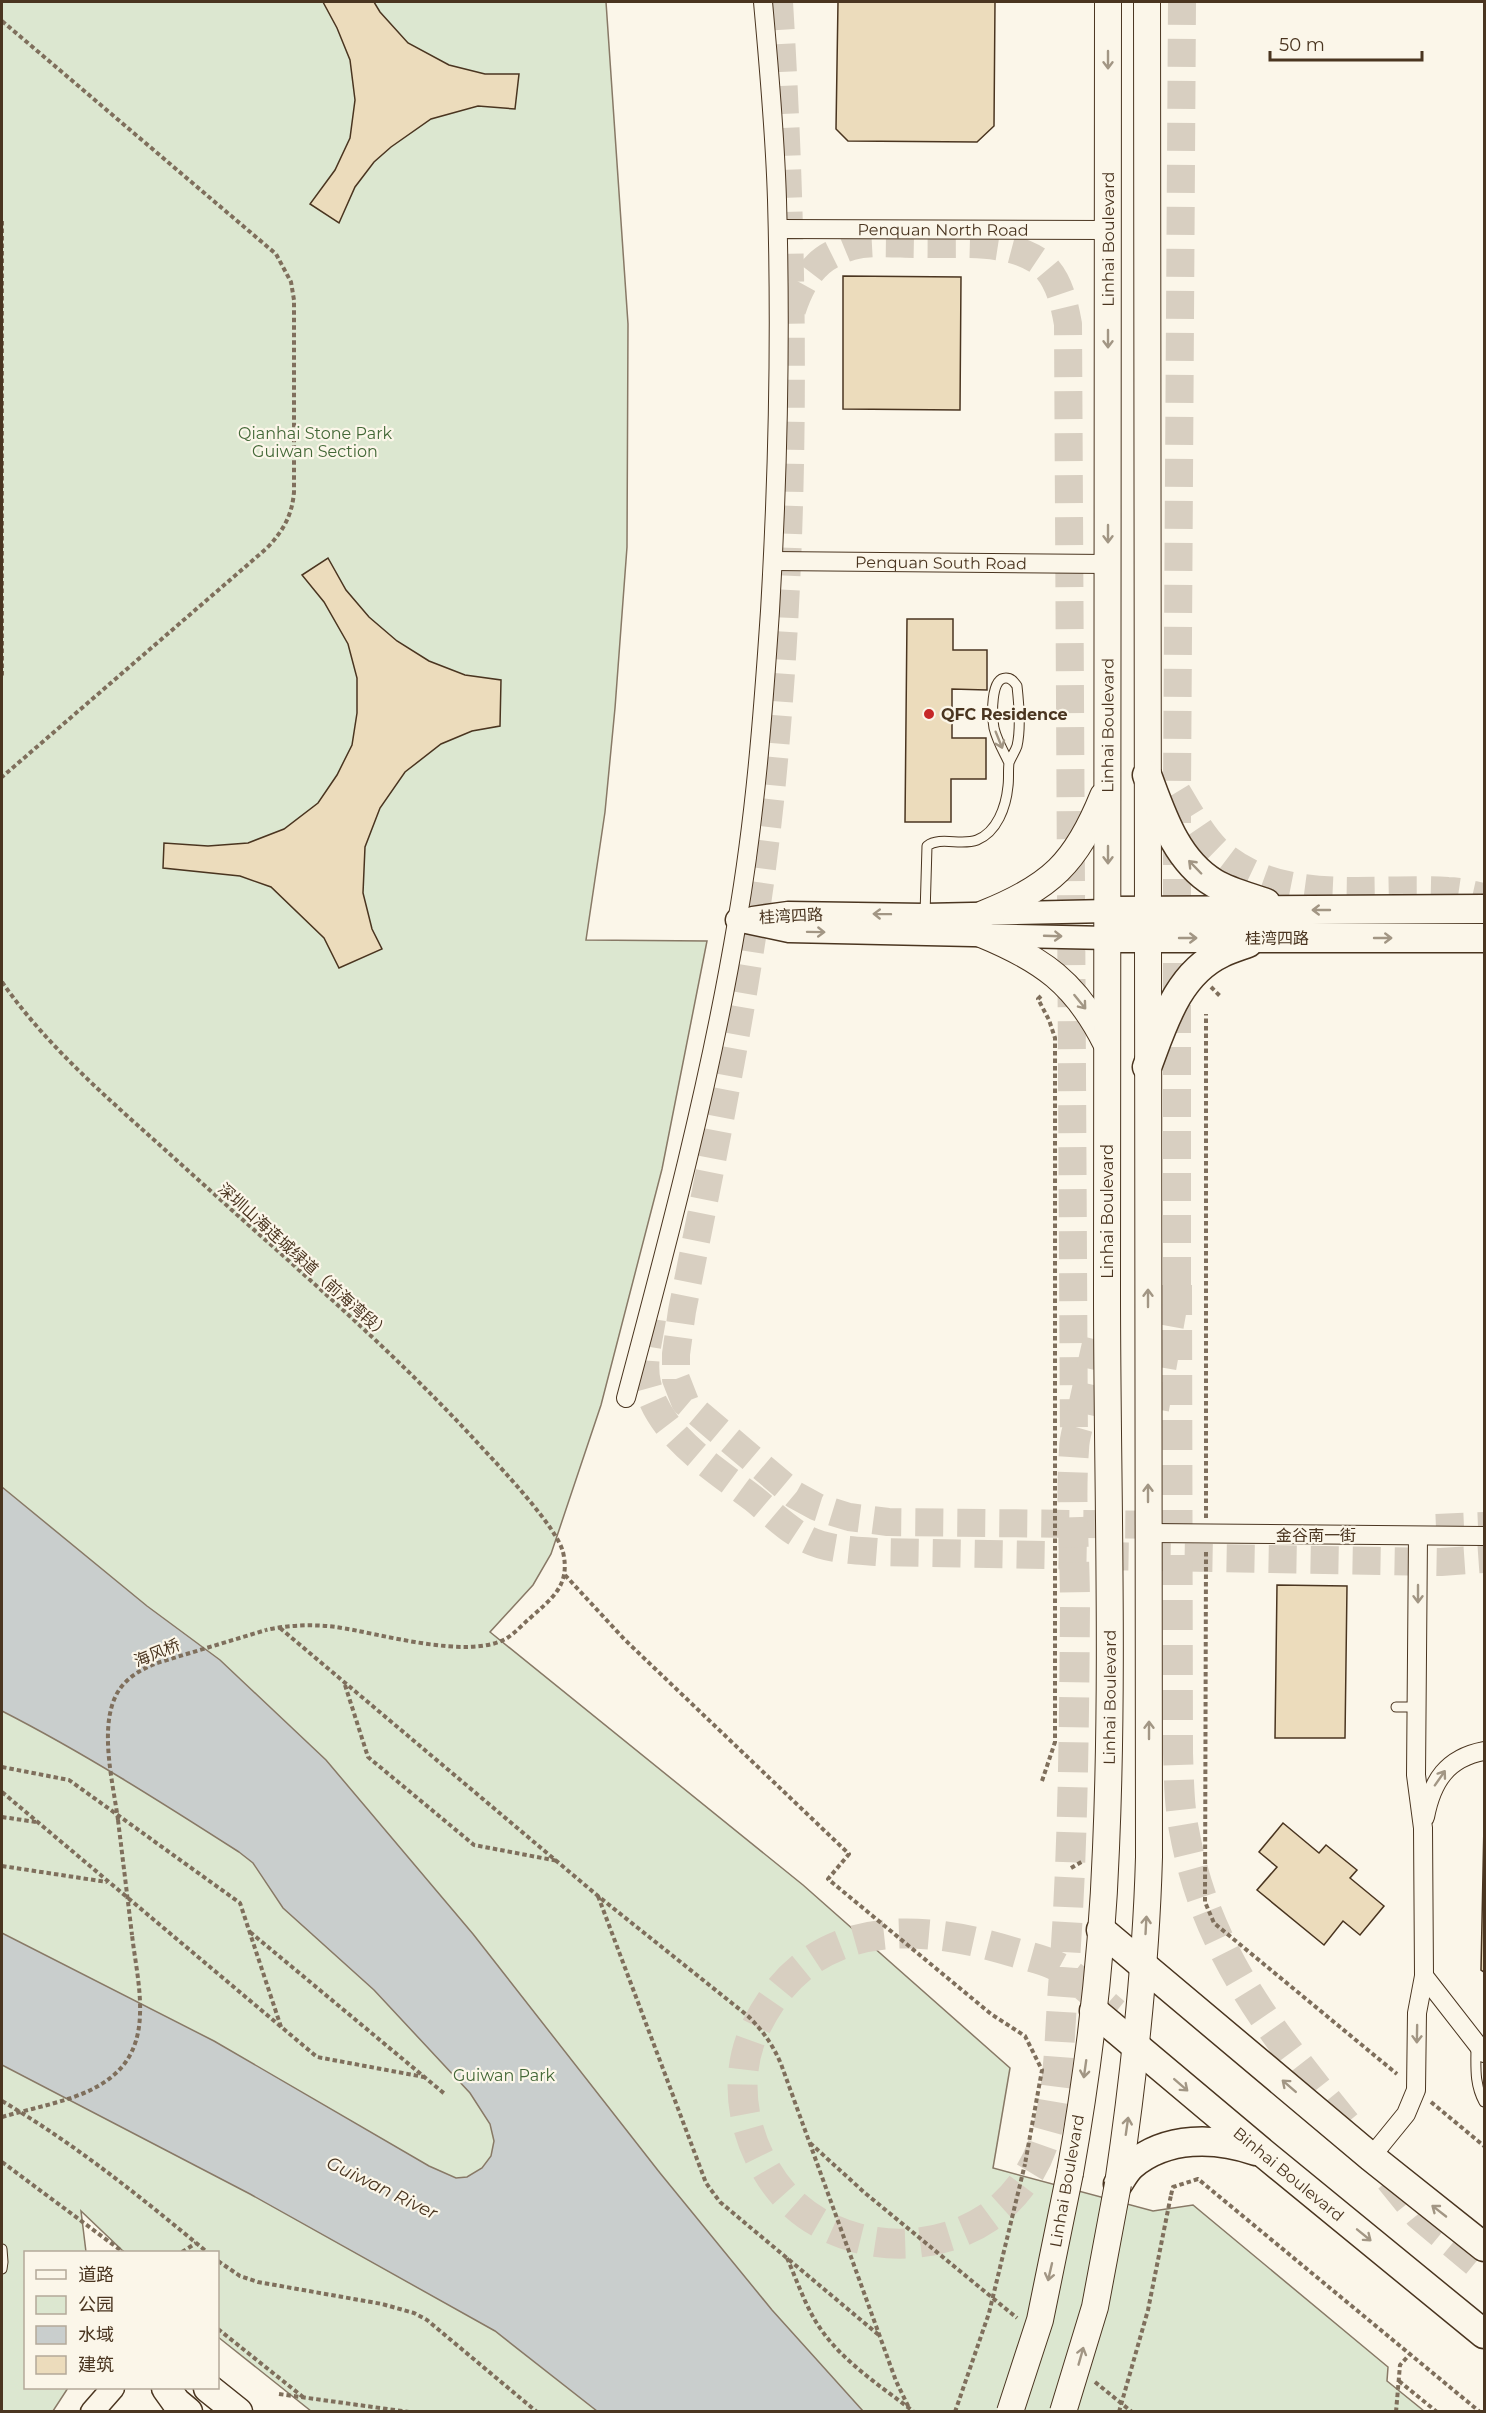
<svg xmlns="http://www.w3.org/2000/svg" width="1486" height="2413" viewBox="0 0 1486 2413" font-family="Montserrat,'Noto Sans SC',sans-serif">
  <rect width="100%" height="100%" fill="#fbf6e9"/>
  <polygon fill="#dce7d0" stroke="#887966" stroke-width="1.5" points="2,2 606,2 628,324 627,547 615,708 605,812 586,940 707,941 662,1169 601,1405 551,1554 533,1585 490,1632 803,1885 1010,2068 993,2168 1153,2211 1193,2205 1388,2367 1387,2381 1424,2411 311,2411 218,2337 218,2252 124,2252 81,2211 86,2252 26,2252 26,2388 68,2388 53,2411 2,2412"/>
  <path fill="#c9cecd" stroke="#887966" stroke-width="1.5" d="M2,1487L147,1606L220,1660L326,1760L473,1934L660,2173L772,2310L863,2411H597L495,2331L250,2194L2,2065V1933L214,2041L429,2166L456,2178L467,2177L482,2168L491,2156L494,2141L490,2124L470,2093L374,1990L283,1908L253,1863L239,1852C161,1802 84,1753 2,1711Z"/>
  <g fill="#ecdcbc" stroke="#4a3520" stroke-width="1.5">
    <polygon points="323,2 374,2 380,12 408,43 449,65 485,74 519,74 515,109 478,106 431,119 391,147 374,162 355,187 339,223 310,204 335,170 350,138 355,100 350,60 337,28"/>
    <polygon points="838,2 995,2 994,126 977,142 848,141 836,129"/>
    <polygon points="843,276 961,277 960,410 843,409"/>
    <polygon points="328,558 346,590 369,617 397,641 429,661 465,675 501,680 500,726 472,731 441,744 405,772 380,808 365,847 363,893 372,929 382,949 339,968 324,938 271,887 240,876 163,868 164,843 208,846 248,843 284,829 318,803 337,775 352,745 357,713 357,678 348,644 324,602 302,575"/>
    <polygon points="907,619 953,619 953,650 987,650 987,690 952,689 952,738 986,738 986,779 951,779 951,822 905,822"/>
    <polygon points="1277,1585 1347,1586 1345,1738 1275,1738"/>
    <polygon points="1283,1823 1319,1853 1326,1845 1357,1870 1350,1878 1384,1906 1360,1935 1343,1921 1324,1945 1257,1890 1277,1867 1259,1852"/>
    <polygon points="1484,1824 1484,1972 1481,1970"/>
  </g>
  <g fill="none" stroke-linecap="round" stroke-linejoin="round">
    <g stroke="#d8cfc1" stroke-width="28" stroke-dasharray="28 14" stroke-linecap="butt">
      <path d="M779,2C794,250 797,501 775,749C759,938 719,1125 682,1311L676,1354V1379L685,1402L795,1495L817,1507L849,1517L888,1522L1174,1525"/>
      <path d="M792,310C799,289 810,266 831,255C837,252 845,248 852,246C874,241 897,244 920,244C957,245 1004,239 1037,260C1058,274 1064,302 1068,324L1074,1447"/>
      <path d="M1177,792C1188,810 1203,838 1219,852C1281,907 1372,886 1448,891C1460,891 1473,895 1484,897"/>
      <path d="M652,1319C649,1339 642,1362 647,1383C658,1435 715,1469 754,1499C769,1511 784,1526 801,1536C823,1550 852,1550 877,1552L1441,1562L1484,1559"/>
      <polyline points="1155,1409 1177,1285 1177,792 1182,2"/>
      <polyline points="1436,1528 1484,1526"/>
    </g>
    <g stroke="#d8cfc1" stroke-width="30" stroke-dasharray="30 15" stroke-linecap="butt">
      <path d="M1177,1285L1178,1753C1179,1779 1179,1805 1184,1830C1207,1957 1276,2037 1354,2134"/>
      <path d="M1098,1340C1092,1365 1087,1390 1081,1416C1078,1427 1074,1438 1074,1450C1070,1501 1075,1554 1075,1606C1074,1733 1073,1860 1063,1987C1059,2038 1060,2092 1044,2141C1034,2172 1015,2198 989,2217C951,2243 901,2250 857,2238C816,2227 784,2203 764,2166C740,2123 734,2070 757,2025C810,1919 913,1921 1013,1952C1026,1956 1041,1959 1054,1965C1072,1972 1099,2000 1115,2013"/>
      <polyline points="1390,2179 1419,2215 1484,2269"/>
    </g>
    <defs>
      <g id="service">
        <path d="M925,915L927,846C940,836 961,846 977,840C997,832 1006,807 1008,786C1009,779 1008,770 1009,763C1011,757 1015,752 1017,746C1021,729 1019,704 1017,686C1014,682 1012,678 1006,678C990,678 992,717 994,728C997,741 1004,752 1009,763"/>
        <polyline points="1396,1707 1417,1707"/>
        <path d="M1476,2046C1476,2066 1474,2084 1484,2102"/>
        <polyline points="2,2249 3,2262 2,2269"/>
      </g>
      <g id="minor">
        <path id="s1" d="M778,229L1108,230"/>
        <path id="s2" d="M773,561L1108,564"/>
        <path d="M626,1398C668,1241 710,1083 737,922C755,819 763,715 770,611C778,474 781,337 777,200C775,133 769,67 763,2"/>
        <polyline points="1148,1533 1484,1536"/>
        <path d="M1425,1817C1432,1781 1447,1758 1484,1751"/>
        <polyline points="1424,1976 1484,2053"/>
        <polyline points="1371,2157 1406,2114 1416,2090 1417,2013 1424,1976 1423,1828 1416,1775 1418,1536"/>
      </g>
      <g id="tertiary">
        <polyline points="753,918 788,913 925,915 1108,911"/>
        <polyline points="737,920 789,931 1108,938"/>
        <polyline points="92,2412 113,2388"/>
      </g>
      <g id="secondary">
        <path d="M983,914C1051,887 1076,863 1103,796"/>
        <path d="M981,934C1042,959 1076,983 1106,1043"/>
        <path id="s3" d="M1070,2173C1089,2066 1102,1957 1106,1848C1114,1662 1107,1476 1107,1291C1107,861 1108,431 1108,2"/>
        <path d="M1118,2184C1134,2075 1146,1967 1149,1857L1147,2"/>
      </g>
      <g id="primary">
        <path d="M1147,775C1162,815 1176,860 1214,883C1229,892 1249,897 1266,903"/>
        <polyline points="1108,911 1484,909"/>
        <polyline points="1108,938 1484,938"/>
        <path d="M1147,1067C1163,1025 1177,974 1222,953C1230,949 1240,946 1248,943"/>
        <polyline points="1101,1930 1371,2157 1484,2247"/>
        <path id="s4" d="M1094,2011L1263,2153L1484,2334"/>
        <path d="M1118,2184C1122,2178 1126,2170 1132,2165C1167,2136 1215,2137 1256,2151"/>
        <polyline points="166,2388 176,2402 188,2412"/>
        <polyline points="208,2388 238,2412"/>
      </g>
    </defs>
    <use href="#service" stroke="#4a3520" stroke-width="11"/>
    <use href="#minor" stroke="#4a3520" stroke-width="20"/>
    <use href="#tertiary" stroke="#4a3520" stroke-width="25"/>
    <use href="#secondary" stroke="#4a3520" stroke-width="28"/>
    <use href="#primary" stroke="#4a3520" stroke-width="31"/>
    <g stroke="#7f6f5c" stroke-width="4" stroke-dasharray="4.5 3" stroke-linecap="butt">
      <path d="M2,21L276,254L291,282L294,300V492C292,516 283,531 267,548L2,777"/>
      <polyline points="2,221 2,676"/>
      <path d="M2,982C48,1048 112,1102 172,1156C277,1252 389,1345 485,1451C504,1471 557,1528 563,1552C571,1586 551,1599 529,1619C522,1625 515,1633 507,1638C469,1661 379,1633 336,1627C313,1624 288,1625 266,1630"/>
      <polyline points="1211,987 1221,997"/>
      <polyline points="1206,1518 1206,1014"/>
      <polyline points="1206,1552 1205,1902 1214,1923 1397,2074"/>
      <polyline points="565,1575 624,1639 849,1854 828,1879 991,2014 1025,2036 1042,2070 1025,2164"/>
      <path d="M280,1628L598,1896L748,2016C763,2031 773,2045 781,2064L896,2381L909,2408"/>
      <polyline points="345,1685 368,1757 474,1845 558,1861"/>
      <polyline points="2,1767 69,1780 240,1903 281,2027"/>
      <polyline points="1042,1781 1055,1742 1055,1038 1049,1020 1038,999 1043,994"/>
      <polyline points="2,1792 317,2057 424,2077"/>
      <polyline points="2,1817 36,1822"/>
      <polyline points="118,1820 132,1935"/>
      <polyline points="2,1866 107,1882"/>
      <polyline points="1071,1868 1083,1861"/>
      <polyline points="598,1896 706,2183 720,2202 880,2336"/>
      <polyline points="250,1932 446,2095"/>
      <path d="M2,2101C75,2144 142,2198 207,2252"/>
      <polyline points="1431,2102 1484,2146"/>
      <polyline points="810,2143 865,2193 1017,2318"/>
      <polyline points="2,2162 123,2252"/>
      <polyline points="1171,2195 1173,2187 1198,2179 1480,2412"/>
      <polyline points="182,2252 196,2243"/>
      <path d="M787,2258C795,2276 802,2296 811,2313C833,2356 877,2383 914,2412"/>
      <polyline points="218,2261 240,2276 258,2282 382,2304 414,2313 427,2320 537,2412"/>
      <polyline points="218,2329 303,2397"/>
      <polyline points="1399,2381 1437,2412"/>
      <polyline points="1095,2382 1132,2412"/>
      <polyline points="279,2394 409,2412"/>
      <polyline points="1396,2412 1400,2365 1410,2354"/>
    </g>
    <use href="#service" stroke="#fbf6e9" stroke-width="9"/>
    <use href="#minor" stroke="#fbf6e9" stroke-width="18"/>
    <use href="#tertiary" stroke="#fbf6e9" stroke-width="22"/>
    <use href="#secondary" stroke="#fbf6e9" stroke-width="26"/>
    <use href="#primary" stroke="#fbf6e9" stroke-width="28"/>
    <defs>
      <g id="secondary-bridge">
        <polyline points="1010,2412 1040,2320 1070,2173"/>
        <polyline points="1063,2412 1095,2307 1118,2184"/>
      </g>
    </defs>
    <use href="#secondary-bridge" stroke="#4a3520" stroke-width="28" stroke-linecap="butt"/>
    <g stroke="#7f6f5c" stroke-width="4" stroke-dasharray="4.5 3" stroke-linecap="butt">
      <path d="M118,1820C113,1782 96,1718 122,1686C131,1675 144,1668 157,1663L266,1630"/>
      <path d="M2,2117C63,2099 138,2094 140,2014C141,1988 135,1961 132,1935"/>
      <polyline points="955,2412 989,2313 1025,2164"/>
      <polyline points="1119,2412 1148,2310 1171,2195"/>
    </g>
    <use href="#secondary-bridge" stroke="#fbf6e9" stroke-width="26"/>
  </g>
  <defs><path id="oneway-shaft" d="M-6 0H5M1.5-3L5.5 0L1.5 3" fill="none" stroke-width="1.6" stroke-linecap="round" stroke-linejoin="round" transform="scale(1.5)"/></defs>
  <g stroke="#a29684">
    <use href="#oneway-shaft" transform="translate(1108 60) rotate(90)"/>
    <use href="#oneway-shaft" transform="translate(1108 339) rotate(90)"/>
    <use href="#oneway-shaft" transform="translate(1108 534) rotate(90)"/>
    <use href="#oneway-shaft" transform="translate(999 740) rotate(68)"/>
    <use href="#oneway-shaft" transform="translate(1108 855) rotate(90)"/>
    <use href="#oneway-shaft" transform="translate(1195 867) rotate(-134)"/>
    <use href="#oneway-shaft" transform="translate(1321 910) rotate(180)"/>
    <use href="#oneway-shaft" transform="translate(882 914) rotate(-179)"/>
    <use href="#oneway-shaft" transform="translate(816 932) rotate(1)"/>
    <use href="#oneway-shaft" transform="translate(1053 936) rotate(2)"/>
    <use href="#oneway-shaft" transform="translate(1188 938)"/>
    <use href="#oneway-shaft" transform="translate(1383 938)"/>
    <use href="#oneway-shaft" transform="translate(1080 1002) rotate(51)"/>
    <use href="#oneway-shaft" transform="translate(1148 1298) rotate(-90)"/>
    <use href="#oneway-shaft" transform="translate(1148 1493) rotate(-90)"/>
    <use href="#oneway-shaft" transform="translate(1418 1594) rotate(90)"/>
    <use href="#oneway-shaft" transform="translate(1149 1730) rotate(-90)"/>
    <use href="#oneway-shaft" transform="translate(1440 1778) rotate(-55)"/>
    <use href="#oneway-shaft" transform="translate(1146 1925) rotate(-87)"/>
    <use href="#oneway-shaft" transform="translate(1417 2034) rotate(91)"/>
    <use href="#oneway-shaft" transform="translate(1085 2069) rotate(98)"/>
    <use href="#oneway-shaft" transform="translate(1181 2085) rotate(41)"/>
    <use href="#oneway-shaft" transform="translate(1289 2086) rotate(-139)"/>
    <use href="#oneway-shaft" transform="translate(1127 2126) rotate(-82)"/>
    <use href="#oneway-shaft" transform="translate(1439 2211) rotate(-142)"/>
    <use href="#oneway-shaft" transform="translate(1364 2235) rotate(39)"/>
    <use href="#oneway-shaft" transform="translate(1050 2272) rotate(103)"/>
    <use href="#oneway-shaft" transform="translate(1081 2356) rotate(-74)"/>
  </g>
  <circle fill="#c62828" stroke="#fbf6e9" stroke-width="2" cx="929" cy="714" r="6"/>
  <g text-anchor="middle" dominant-baseline="central" stroke-width="4.5" stroke-linejoin="round" paint-order="stroke">
    <g font-size="16" fill="#4a3520" stroke="#fbf6e9">
      <text stroke="none"><textPath href="#s1" startOffset="165">Penquan North Road</textPath></text>
      <text stroke="none"><textPath href="#s3" startOffset="1936">Linhai Boulevard</textPath></text>
      <text stroke="none"><textPath href="#s2" startOffset="168">Penquan South Road</textPath></text>
      <text stroke="none"><textPath href="#s3" startOffset="1450">Linhai Boulevard</textPath></text>
      <text transform="translate(791 916) rotate(-3)">桂湾四路</text>
      <text x="1277" y="938">桂湾四路</text>
      <text stroke="none"><textPath href="#s3" startOffset="964">Linhai Boulevard</textPath></text>
      <text transform="translate(304 1261) rotate(42)">深圳山海连城绿道（前海湾段）</text>
      <text x="1316" y="1535">金谷南一街</text>
      <text transform="translate(157 1653) rotate(-22)">海风桥</text>
      <text stroke="none"><textPath href="#s3" startOffset="478">Linhai Boulevard</textPath></text>
      <text stroke="none"><textPath href="#s4" startOffset="254">Binhai Boulevard</textPath></text>
      <text transform="translate(1067 2181) rotate(-80)">Linhai Boulevard</text>
    </g>
    <g font-size="16" fill="#436837" stroke="#fbf6e9">
      <text x="315" y="433">Qianhai Stone Park<tspan x="315" dy="18">Guiwan Section</tspan></text>
      <text x="504" y="2075">Guiwan Park</text>
    </g>
    <g font-size="16" font-weight="bold" fill="#4a3520" stroke="#fbf6e9" text-anchor="start">
      <text x="941" y="714">QFC Residence</text>
    </g>
    <g font-size="18" font-style="italic" fill="#4a3520" stroke="#fbf6e9">
      <text transform="translate(382 2188) rotate(26)">Guiwan River</text>
    </g>
  </g>
  <rect width="1486" height="2413" fill="none" stroke="#4a3520" stroke-width="6"/>
  <rect x="24" y="2251" width="195" height="138" fill="#fbf6e9" stroke="#b4a999" stroke-width="1.5"/>
  <rect x="36" y="2270" width="30" height="9" fill="#fbf6e9" stroke="#b4a999" stroke-width="1.5"/>
  <text x="78" y="2281" font-size="18" fill="#4a3520">道路</text>
  <rect x="36" y="2296" width="30" height="18" fill="#dce7d0" stroke="#b4a999" stroke-width="1.5"/>
  <text x="78" y="2311" font-size="18" fill="#4a3520">公园</text>
  <rect x="36" y="2326" width="30" height="18" fill="#c9cecd" stroke="#b4a999" stroke-width="1.5"/>
  <text x="78" y="2341" font-size="18" fill="#4a3520">水域</text>
  <rect x="36" y="2356" width="30" height="18" fill="#ecdcbc" stroke="#b4a999" stroke-width="1.5"/>
  <text x="78" y="2371" font-size="18" fill="#4a3520">建筑</text>
  <path d="M1270 51v9h152v-9" fill="none" stroke="#4a3520" stroke-width="3"/>
  <text x="1279" y="51" font-size="18" fill="#4a3520" stroke="#fbf6e9" stroke-width="4.5" paint-order="stroke">50 m</text>
</svg>
